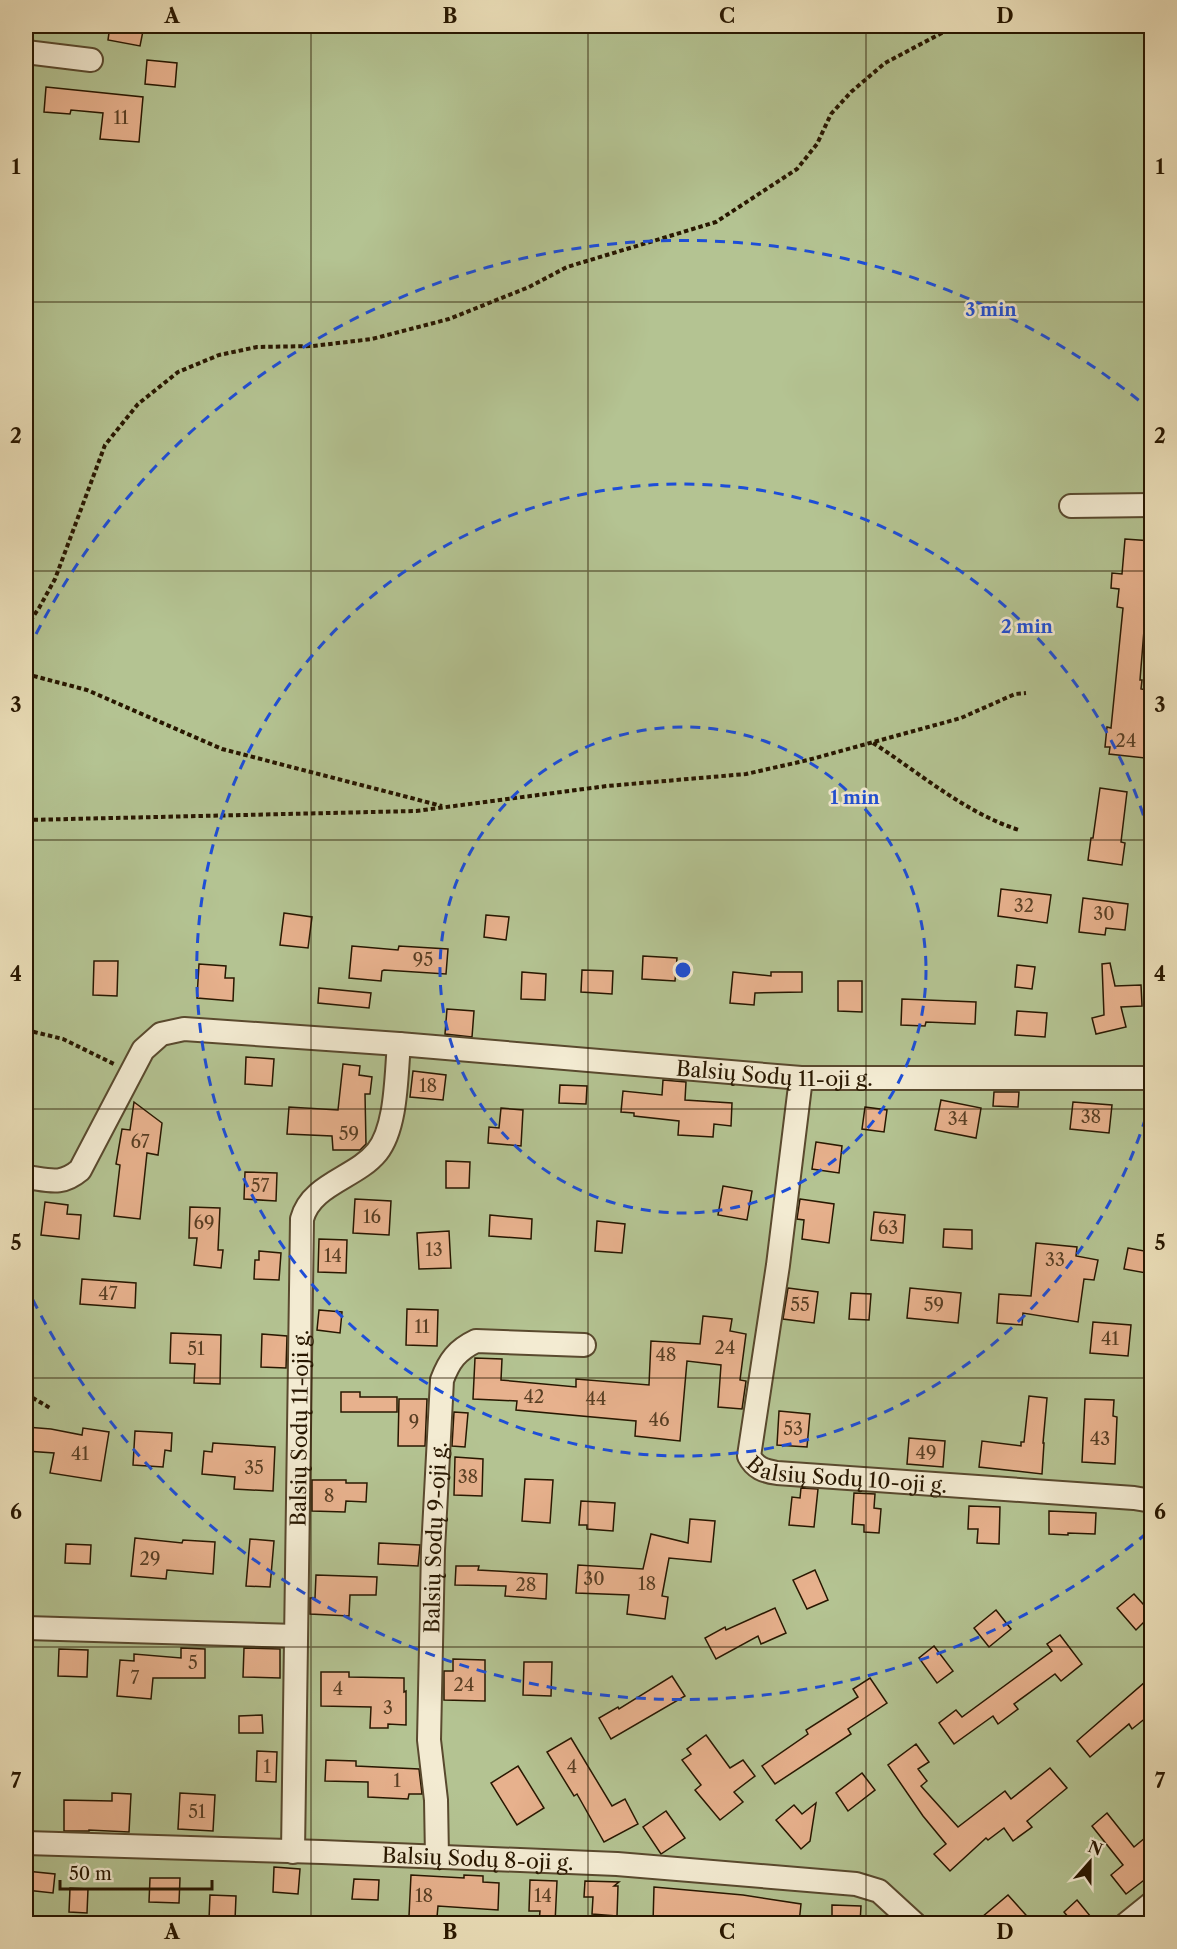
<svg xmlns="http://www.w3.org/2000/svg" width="1177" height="1949" viewBox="0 0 1177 1949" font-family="'Libre Caslon Text',serif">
  <rect width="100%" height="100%" fill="#ece0ba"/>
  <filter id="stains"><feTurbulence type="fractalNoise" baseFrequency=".00333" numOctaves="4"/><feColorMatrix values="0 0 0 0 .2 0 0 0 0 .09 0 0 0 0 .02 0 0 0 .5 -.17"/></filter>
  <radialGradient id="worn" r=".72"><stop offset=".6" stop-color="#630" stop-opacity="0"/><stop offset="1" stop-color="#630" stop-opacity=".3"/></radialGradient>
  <rect fill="#b4c392" stroke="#6e6d49" stroke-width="1.5" x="26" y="26" width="1125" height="1897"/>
  <g fill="#e7b18d" stroke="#281700" stroke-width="1.5">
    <polygon points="110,26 144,26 140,46 108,40"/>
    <polygon points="147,60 177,63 175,87 145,84"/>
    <polygon points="46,87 143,97 139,142 100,139 103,113 71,110 70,114 44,112"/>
    <polygon points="1125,539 1152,541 1152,568 1149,568 1140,680 1142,680 1141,689 1152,691 1152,709 1150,709 1145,758 1109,754 1110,747 1105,747 1107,727 1111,728 1123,608 1117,607 1119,589 1111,588 1112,573 1122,574"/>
    <polygon points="1100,788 1127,792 1121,842 1125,843 1122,865 1088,860 1091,838 1093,838"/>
    <polygon points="1001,889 1051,895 1047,923 998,916"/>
    <polygon points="1083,898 1128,904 1125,930 1106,928 1105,935 1079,932"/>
    <polygon points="284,913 312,917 308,948 280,945"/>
    <polygon points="486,915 509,917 506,940 484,937"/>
    <polygon points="352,946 398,950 399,946 448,949 446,974 384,970 382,971 381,981 349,978"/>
    <polygon points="643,956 677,958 675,981 642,979"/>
    <polygon points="94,961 118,961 117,996 93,995"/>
    <polygon points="1110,963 1115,986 1141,985 1142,1006 1121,1007 1126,1027 1096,1034 1092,1018 1104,1015 1102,964"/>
    <polygon points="199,964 226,966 225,978 234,978 233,1001 197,998"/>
    <polygon points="1017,965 1035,967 1032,989 1015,987"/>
    <polygon points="582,970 613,971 612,994 581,992"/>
    <polygon points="522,972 546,974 545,1000 521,999"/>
    <polygon points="733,972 771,976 771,972 802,972 802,992 755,993 754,1005 730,1003"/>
    <polygon points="838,981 862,981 862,1012 838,1011"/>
    <polygon points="319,988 371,993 369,1008 318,1003"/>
    <polygon points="902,999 976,1002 975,1024 926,1022 925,1026 901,1025"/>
    <polygon points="447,1009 474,1011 472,1037 445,1034"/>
    <polygon points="1017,1011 1047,1013 1045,1037 1015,1035"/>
    <polygon points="246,1057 274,1059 272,1086 245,1084"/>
    <polygon points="343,1064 360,1066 359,1075 372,1077 370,1094 365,1094 366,1144 360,1150 333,1150 332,1136 287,1134 289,1107 338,1110"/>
    <polygon points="413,1071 446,1075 443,1100 410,1097"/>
    <polygon points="663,1080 686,1082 685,1100 732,1103 731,1126 714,1124 713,1137 678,1135 679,1121 634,1116 634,1113 621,1112 623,1091 662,1095"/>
    <polygon points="560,1085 587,1086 586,1104 559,1103"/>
    <polygon points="994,1092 1019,1092 1018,1107 993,1106"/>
    <polygon points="941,1100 981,1108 976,1138 935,1130"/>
    <polygon points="134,1102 162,1123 158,1155 147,1153 140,1219 114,1216 120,1165 116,1164 122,1129 130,1130"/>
    <polygon points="1073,1102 1112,1105 1109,1133 1070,1129"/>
    <polygon points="865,1107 887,1110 884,1132 862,1129"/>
    <polygon points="501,1108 523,1110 521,1146 488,1143 489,1127 499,1128"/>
    <polygon points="816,1142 842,1146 839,1173 812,1169"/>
    <polygon points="446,1161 470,1162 469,1188 446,1188"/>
    <polygon points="245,1172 277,1173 276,1201 244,1199"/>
    <polygon points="723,1186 752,1191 747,1220 718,1215"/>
    <polygon points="355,1199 391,1201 389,1235 353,1233"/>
    <polygon points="800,1199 834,1204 829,1243 802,1239 804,1220 797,1219"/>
    <polygon points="45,1202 68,1205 67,1214 81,1215 79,1239 41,1235"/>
    <polygon points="190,1207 220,1208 218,1250 223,1250 221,1268 194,1265 197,1238 189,1238"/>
    <polygon points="874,1212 905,1215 903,1243 871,1240"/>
    <polygon points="490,1215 532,1219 531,1239 489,1236"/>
    <polygon points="597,1221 625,1224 622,1253 595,1251"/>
    <polygon points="944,1229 972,1230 972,1249 943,1247"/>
    <polygon points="449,1231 451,1268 419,1269 417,1233"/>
    <polygon points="319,1239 347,1240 346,1273 318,1272"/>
    <polygon points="1036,1243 1077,1247 1076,1256 1098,1260 1094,1280 1084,1279 1078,1322 1023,1313 1022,1325 997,1323 999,1294 1031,1296"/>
    <polygon points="1128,1248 1150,1252 1146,1273 1124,1269"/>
    <polygon points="259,1251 281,1253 279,1280 254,1279 255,1260 259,1260"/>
    <polygon points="82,1279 136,1283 135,1308 80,1304"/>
    <polygon points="788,1288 818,1292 814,1323 783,1319"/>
    <polygon points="910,1288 961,1293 958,1323 907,1318"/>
    <polygon points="851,1293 871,1294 869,1320 849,1319"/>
    <polygon points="407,1309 438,1310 437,1346 406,1345"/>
    <polygon points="319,1310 342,1312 340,1333 317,1330"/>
    <polygon points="703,1316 732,1319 730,1331 746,1334 740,1380 746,1381 742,1409 718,1407 721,1365 687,1361 680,1441 635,1436 636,1421 516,1410 517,1401 473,1399 475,1358 502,1359 501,1380 576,1387 576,1379 649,1385 651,1341 700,1344"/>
    <polygon points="1093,1322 1131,1325 1128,1356 1090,1353"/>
    <polygon points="171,1333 221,1335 220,1384 194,1383 195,1364 170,1363"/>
    <polygon points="262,1334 287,1336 286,1368 261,1367"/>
    <polygon points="341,1392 360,1392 360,1397 397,1397 397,1412 341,1412"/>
    <polygon points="1029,1396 1047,1398 1043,1443 1044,1443 1042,1474 979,1467 982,1441 1021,1446 1021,1442 1024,1442"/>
    <polygon points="399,1399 427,1399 425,1446 398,1446"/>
    <polygon points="1085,1399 1114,1400 1113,1416 1117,1417 1115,1464 1082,1462"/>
    <polygon points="779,1411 810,1414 807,1447 777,1445"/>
    <polygon points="454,1412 468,1413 465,1447 452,1446"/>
    <polygon points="26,1427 51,1429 82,1435 83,1428 109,1432 101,1481 50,1473 54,1453 26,1451"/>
    <polygon points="135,1431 172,1433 171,1451 165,1450 163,1467 133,1465"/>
    <polygon points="909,1438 945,1441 943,1467 907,1464"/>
    <polygon points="213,1443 275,1447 273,1491 234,1489 235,1477 202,1474 204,1451 212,1452"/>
    <polygon points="455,1457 483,1459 482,1496 454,1495"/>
    <polygon points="525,1479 553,1480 550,1523 522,1521"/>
    <polygon points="312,1480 346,1480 346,1483 367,1483 366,1502 346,1501 345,1512 312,1511"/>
    <polygon points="801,1488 818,1489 814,1527 789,1525 792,1497 800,1498"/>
    <polygon points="854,1493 875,1494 874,1508 881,1509 879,1533 864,1532 864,1525 852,1524"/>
    <polygon points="581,1501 615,1503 613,1531 587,1529 587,1525 579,1525"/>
    <polygon points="969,1506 1000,1507 999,1544 977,1543 978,1529 968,1529"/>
    <polygon points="1049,1511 1096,1513 1095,1534 1068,1533 1068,1535 1049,1534"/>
    <polygon points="690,1519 715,1521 711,1562 669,1558 662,1596 668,1597 665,1619 627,1614 629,1595 576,1593 578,1565 643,1569 651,1534 688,1543"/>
    <polygon points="135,1538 182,1543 183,1540 215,1542 213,1574 167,1570 166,1579 131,1576"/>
    <polygon points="250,1539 274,1541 270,1587 246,1586"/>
    <polygon points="379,1543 420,1545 418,1566 378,1564"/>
    <polygon points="66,1544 91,1545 90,1564 65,1563"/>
    <polygon points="456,1566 479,1566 478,1570 547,1574 546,1599 505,1596 506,1586 455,1585"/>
    <polygon points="815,1570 828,1600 807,1609 793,1580"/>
    <polygon points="316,1575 377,1577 376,1595 350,1595 349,1616 310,1614 310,1598 315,1598"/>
    <polygon points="1134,1594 1152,1614 1136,1630 1117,1608"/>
    <polygon points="775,1608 786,1633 761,1644 758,1636 716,1659 705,1638 725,1627 726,1630"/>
    <polygon points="996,1610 1011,1629 989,1647 974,1628"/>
    <polygon points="1060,1635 1082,1664 1061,1681 1055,1674 1014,1704 1018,1709 998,1724 993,1716 954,1744 939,1723 956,1710 962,1717 1052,1651 1047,1644"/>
    <polygon points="934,1646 953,1671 937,1683 919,1658"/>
    <polygon points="181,1648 205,1649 205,1678 153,1678 151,1699 117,1696 120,1660 134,1661 134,1654 181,1658"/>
    <polygon points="244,1648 280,1649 280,1678 243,1677"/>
    <polygon points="59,1649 88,1650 87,1677 58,1676"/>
    <polygon points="453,1659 485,1660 485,1701 444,1700 444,1671 453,1671"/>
    <polygon points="524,1662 552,1662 551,1696 523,1695"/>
    <polygon points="321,1672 349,1672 349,1677 404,1678 404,1692 406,1691 406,1725 388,1724 388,1728 370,1728 371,1707 321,1706"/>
    <polygon points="672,1676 685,1696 611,1739 599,1718 618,1707 619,1709"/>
    <polygon points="1152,1676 1152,1713 1132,1729 1129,1724 1090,1757 1077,1741"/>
    <polygon points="870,1678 887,1703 848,1729 851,1734 775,1784 762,1766 808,1734 806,1730 858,1697 853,1689"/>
    <polygon points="262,1715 263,1733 239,1733 239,1716"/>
    <polygon points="706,1735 730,1768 743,1760 755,1776 734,1792 743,1802 720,1820 695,1790 701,1785 682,1760 691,1754 687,1749"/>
    <polygon points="571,1738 612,1806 625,1799 638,1824 604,1842 577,1794 574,1796 547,1752"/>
    <polygon points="916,1744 929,1762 918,1769 927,1781 921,1786 958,1827 1005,1791 1011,1799 1050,1768 1067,1788 1027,1821 1032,1827 1013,1841 1004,1828 988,1840 986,1838 950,1871 934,1854 946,1844 923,1816 888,1765"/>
    <polygon points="257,1751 277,1752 276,1782 256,1781"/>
    <polygon points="326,1760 356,1761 356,1766 419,1769 422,1794 409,1794 408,1799 368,1797 368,1782 325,1781"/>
    <polygon points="518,1766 544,1808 517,1825 491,1783"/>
    <polygon points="862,1773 875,1790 848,1811 836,1793"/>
    <polygon points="112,1793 131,1794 129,1832 89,1830 89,1831 64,1831 64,1800 112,1801"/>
    <polygon points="180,1793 215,1795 213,1831 178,1829"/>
    <polygon points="816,1803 810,1841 801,1849 776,1820 794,1805 802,1814"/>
    <polygon points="666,1811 685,1838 661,1854 643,1827"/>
    <polygon points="1107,1813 1134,1847 1152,1832 1152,1874 1126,1894 1111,1875 1123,1865 1092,1826"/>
    <polygon points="274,1867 300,1869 298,1894 273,1892"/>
    <polygon points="26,1871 55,1874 53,1893 26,1890"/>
    <polygon points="411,1875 464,1878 464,1875 483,1876 483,1882 499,1883 498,1910 438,1906 437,1917 409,1916"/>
    <polygon points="150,1878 180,1878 179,1903 149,1902"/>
    <polygon points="354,1879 379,1880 378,1900 352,1899"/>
    <polygon points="530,1880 557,1881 555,1923 539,1923 540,1911 529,1911"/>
    <polygon points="585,1881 619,1882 614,1886 618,1886 617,1916 592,1914 593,1897 584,1897"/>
    <polygon points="654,1887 743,1895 801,1904 799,1923 748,1923 678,1918 678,1923 653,1923"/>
    <polygon points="70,1888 88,1889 87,1913 69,1912"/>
    <polygon points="210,1895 236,1896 235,1920 209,1919"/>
    <polygon points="1008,1895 1033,1923 975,1923"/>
    <polygon points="1077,1900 1091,1917 1083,1923 1073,1923 1064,1912"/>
    <polygon points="832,1905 861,1906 860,1923 832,1923"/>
  </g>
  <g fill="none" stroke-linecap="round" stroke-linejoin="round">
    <defs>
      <g id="minor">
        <polyline points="26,52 91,60"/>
        <polyline points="1071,506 1152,505"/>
        <path id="s1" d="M801,1078L778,1265L749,1456C755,1468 764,1471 777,1473L1134,1498L1152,1501"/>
        <path d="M26,1177C49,1180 61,1186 80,1170L143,1050L161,1034L184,1029L399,1044"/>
        <polyline points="26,1628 296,1636"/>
        <path id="s2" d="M26,1843L322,1852L617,1864L856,1884L879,1891L915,1924"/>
        <path id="s3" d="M293,1852L302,1219C311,1184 356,1178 377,1152C397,1127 396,1075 399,1044L801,1078H1152"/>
        <path id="s4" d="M437,1857L436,1800L429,1740L433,1550L442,1380C449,1361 457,1350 476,1341L584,1345"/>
        <polyline points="1126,1924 1152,1903"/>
      </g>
    </defs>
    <use href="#minor" stroke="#59492e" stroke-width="26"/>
    <g stroke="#281700" stroke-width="4" stroke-dasharray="4.5 3" stroke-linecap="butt">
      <polyline points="26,627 39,608 55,579 105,445 138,404 178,372 219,355 257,347 313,346 372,339 449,319 529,287 567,267 716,222 797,169 817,144 831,114 851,92 885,63 955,26"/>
      <polyline points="26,674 87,690 222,749 442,806"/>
      <path d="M873,743C920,773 965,813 1019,830"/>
      <polyline points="26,820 416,811 607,786 746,774 808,760 961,718 1015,694 1026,693"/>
      <polyline points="26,1030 63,1039 114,1064"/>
      <polyline points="26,1394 50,1408"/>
    </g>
    <use href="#minor" stroke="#f3ebd2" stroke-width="22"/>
  </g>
  <path fill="none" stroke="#281700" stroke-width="1.5" stroke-opacity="0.55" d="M311,26V1924M588,26V1924M866,26V1924M26,302H1152M26,571H1152M26,840H1152M26,1109H1152M26,1378H1152M26,1647H1152"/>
  <g fill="none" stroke="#1d4ed8" stroke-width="3" stroke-dasharray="10 8">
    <circle cx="683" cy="970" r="243"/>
    <path d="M1151 1100A486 486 0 1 1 1151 840"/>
    <path d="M1147 1533A729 729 0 0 1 28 1290M28 650A729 729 0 0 1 1147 407"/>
  </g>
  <g text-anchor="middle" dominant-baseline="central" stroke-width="5" stroke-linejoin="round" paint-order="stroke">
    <g font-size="18" fill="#583e23">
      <text x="121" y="118">11</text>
      <text x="1126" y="741">24</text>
      <text x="1024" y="906">32</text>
      <text x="1104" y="914">30</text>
      <text x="423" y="960">95</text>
      <text x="428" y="1086">18</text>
      <text x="1091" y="1117">38</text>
      <text x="958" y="1119">34</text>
      <text x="349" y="1134">59</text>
      <text x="140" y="1142">67</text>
      <text x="260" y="1186">57</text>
      <text x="372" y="1217">16</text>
      <text x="204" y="1223">69</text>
      <text x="888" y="1228">63</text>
      <text x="434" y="1250">13</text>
      <text x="333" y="1256">14</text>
      <text x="1055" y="1260">33</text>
      <text x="108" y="1294">47</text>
      <text x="800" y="1305">55</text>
      <text x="934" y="1305">59</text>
      <text x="422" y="1327">11</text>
      <text x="1110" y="1339">41</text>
      <text x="725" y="1348">24</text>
      <text x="196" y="1349">51</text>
      <text x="666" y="1355">48</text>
      <text x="534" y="1397">42</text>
      <text x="596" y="1399">44</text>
      <text x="659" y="1420">46</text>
      <text x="414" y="1422">9</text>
      <text x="793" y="1429">53</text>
      <text x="1100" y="1439">43</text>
      <text x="926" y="1453">49</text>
      <text x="80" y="1454">41</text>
      <text x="254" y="1468">35</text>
      <text x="468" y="1477">38</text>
      <text x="329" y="1496">8</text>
      <text x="150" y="1559">29</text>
      <text x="594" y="1579">30</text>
      <text x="647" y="1584">18</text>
      <text x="526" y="1585">28</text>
      <text x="193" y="1663">5</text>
      <text x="135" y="1678">7</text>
      <text x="464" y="1685">24</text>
      <text x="338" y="1689">4</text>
      <text x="388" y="1708">3</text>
      <text x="267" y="1767">1</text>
      <text x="572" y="1767">4</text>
      <text x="397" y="1781">1</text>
      <text x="197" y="1812">51</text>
      <text x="424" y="1896">18</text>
      <text x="543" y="1896">14</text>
    </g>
    <g font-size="21" fill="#281700" stroke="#f3ebd2">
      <text stroke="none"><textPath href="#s3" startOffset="1224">Balsių Sodų 11-oji g.</textPath></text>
      <text stroke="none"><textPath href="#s3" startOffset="424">Balsių Sodų 11-oji g.</textPath></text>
      <text stroke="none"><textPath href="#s1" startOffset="486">Balsių Sodų 10-oji g.</textPath></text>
      <text stroke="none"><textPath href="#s4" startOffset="320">Balsių Sodų 9-oji g.</textPath></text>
      <text stroke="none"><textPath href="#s2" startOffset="452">Balsių Sodų 8-oji g.</textPath></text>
    </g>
  </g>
  <circle cx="683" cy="970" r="9" fill="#1d4ed8" stroke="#f3ebd2" stroke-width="3"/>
  <g font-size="18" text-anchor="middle" font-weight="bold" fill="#1d4ed8" stroke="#f3ebd2" stroke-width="5" stroke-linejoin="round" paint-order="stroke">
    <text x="991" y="316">3 min</text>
    <text x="1027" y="633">2 min</text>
    <text x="855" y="804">1 min</text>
  </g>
  <rect width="1177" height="1949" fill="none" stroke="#ece0ba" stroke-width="66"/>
  <g transform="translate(1090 1862) rotate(21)" stroke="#f3ebd2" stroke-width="4.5" paint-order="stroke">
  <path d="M0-4.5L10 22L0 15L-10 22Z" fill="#281700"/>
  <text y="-9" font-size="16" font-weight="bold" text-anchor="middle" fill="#281700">N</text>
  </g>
  <path d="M60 1880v9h152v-9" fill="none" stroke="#281700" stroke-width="3"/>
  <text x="69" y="1880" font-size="18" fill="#281700" stroke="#f3ebd2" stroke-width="4.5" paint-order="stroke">50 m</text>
  <rect x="33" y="33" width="1111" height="1883" fill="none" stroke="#281700" stroke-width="2"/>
  <g font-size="20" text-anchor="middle" font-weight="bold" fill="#281700">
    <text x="172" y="23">A</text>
    <text x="450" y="23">B</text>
    <text x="727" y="23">C</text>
    <text x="1005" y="23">D</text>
    <text x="16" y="174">1</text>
    <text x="1160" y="174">1</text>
    <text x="16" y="443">2</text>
    <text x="1160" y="443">2</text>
    <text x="16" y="712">3</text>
    <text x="1160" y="712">3</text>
    <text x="16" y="981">4</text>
    <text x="1160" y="981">4</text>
    <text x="16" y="1250">5</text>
    <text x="1160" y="1250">5</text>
    <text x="16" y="1519">6</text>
    <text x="1160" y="1519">6</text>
    <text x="16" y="1788">7</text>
    <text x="1160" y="1788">7</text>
    <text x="172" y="1939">A</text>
    <text x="450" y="1939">B</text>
    <text x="727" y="1939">C</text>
    <text x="1005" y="1939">D</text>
  </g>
  <rect width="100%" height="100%" filter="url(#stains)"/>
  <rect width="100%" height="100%" fill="url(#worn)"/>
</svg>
